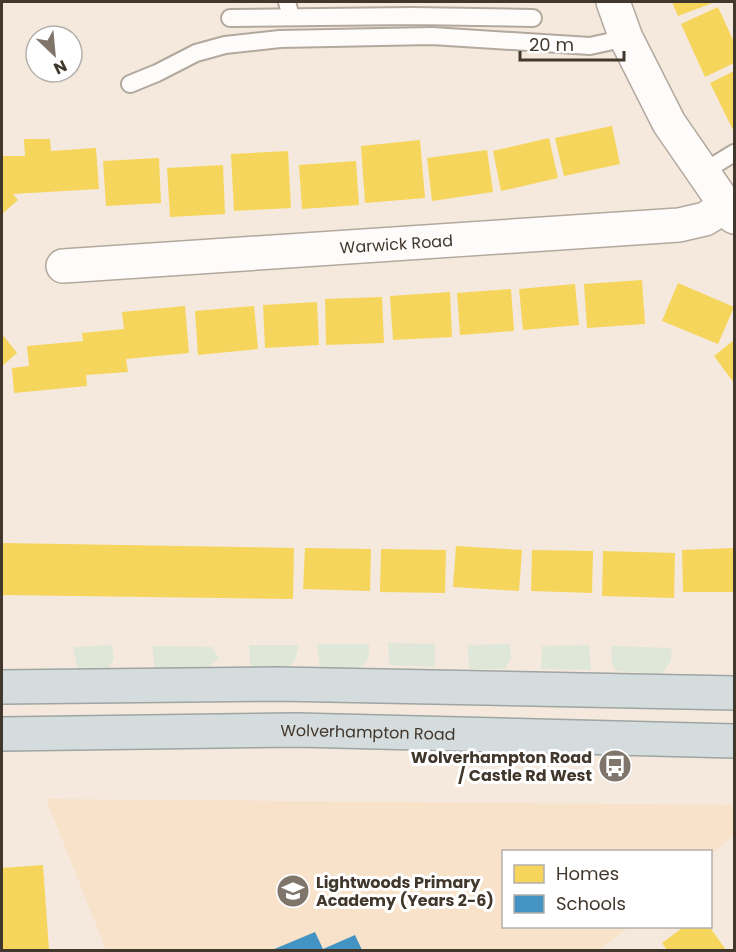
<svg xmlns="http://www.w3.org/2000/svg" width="736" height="952" viewBox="0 0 736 952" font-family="Poppins,sans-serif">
  <rect width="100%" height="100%" fill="#f4e9dc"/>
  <polygon fill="#f8e2c9" points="46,799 734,805 734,834 711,855 710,852 504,852 504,926 628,927 600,950 106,950"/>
  <g fill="#dfe7d9">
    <polygon points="388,643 435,644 435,667 389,665"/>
    <path d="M317,644H369C369,648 369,655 368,659C361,674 332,668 320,668Z"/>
    <polygon points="510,644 511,658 505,669 469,669 468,645"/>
    <polygon points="112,645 114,659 108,670 78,670 73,647"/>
    <polygon points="249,645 299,645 295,660 288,668 255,669 250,664"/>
    <polygon points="589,645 591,670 541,669 542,646"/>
    <polygon points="152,646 212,647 219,659 206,668 155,670"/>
    <path d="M611,646L671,648C673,660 669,666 661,674L616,671L612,663Z"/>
  </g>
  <g fill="#f6d55c">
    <polygon points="672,2 715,2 678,16"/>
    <polygon points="718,7 734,42 734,63 705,77 681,24"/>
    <polygon points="734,71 734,132 710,83"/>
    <polygon points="612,126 620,164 564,176 555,138"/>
    <polygon points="549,138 558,178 501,191 493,151"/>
    <polygon points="24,139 50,139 51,151 96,148 99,189 13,194 18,200 2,214 2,156 25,156"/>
    <polygon points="420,140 425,198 365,203 361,146"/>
    <polygon points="487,150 493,192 432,201 427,158"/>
    <polygon points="288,151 291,208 234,211 231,154"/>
    <polygon points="159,158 161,203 106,206 103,161"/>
    <polygon points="356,161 359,205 302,209 299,165"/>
    <polygon points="223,165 225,214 170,217 167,168"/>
    <polygon points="642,280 645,324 587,328 584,284"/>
    <polygon points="678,283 734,307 718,344 662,321"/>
    <polygon points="575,284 579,325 523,330 519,289"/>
    <polygon points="511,289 514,331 460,335 457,293"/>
    <polygon points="450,292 452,337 393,340 390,296"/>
    <polygon points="382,297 384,343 326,345 325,299"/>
    <polygon points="317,302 319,345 265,348 263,305"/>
    <polygon points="185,306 189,353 126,359 128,372 86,375 87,386 14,393 12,368 29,366 27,346 83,341 82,333 124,329 122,312"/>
    <polygon points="254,306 258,349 198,355 195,311"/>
    <polygon points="2,334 17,353 2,366"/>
    <polygon points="734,340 734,383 714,356"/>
    <polygon points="2,543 294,548 293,599 2,595"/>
    <polygon points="456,546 522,550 519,591 453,587"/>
    <polygon points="305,548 371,549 370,591 303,589"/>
    <polygon points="734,548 734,592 683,592 682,550"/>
    <polygon points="381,549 446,550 445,593 380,592"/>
    <polygon points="532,550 593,551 592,593 531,591"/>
    <polygon points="603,551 675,553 674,598 602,596"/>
    <polygon points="43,865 49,950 2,950 2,868"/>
    <polygon points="685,926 709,926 726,950 667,950 662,943"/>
  </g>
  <polygon fill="#4393c3" points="315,932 323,949 355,935 362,950 272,950"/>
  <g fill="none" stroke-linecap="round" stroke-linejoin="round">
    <defs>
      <g id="service">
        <polyline points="287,2 291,17"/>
        <polyline points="230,18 412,16 533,18"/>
        <polyline points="130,84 157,73 196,53 225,45 280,39 432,36 590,46 626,38"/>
        <polyline points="703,172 734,153"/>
      </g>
      <g id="minor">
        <polyline points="613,2 626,38 669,123 734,217"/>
        <path id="s1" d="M63,266L679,225L705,219L726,206"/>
      </g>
      <g id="trunk">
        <polyline points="2,687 277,684 734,693"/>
        <path id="s2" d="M2,734L297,730L734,741"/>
      </g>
    </defs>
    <use href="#service" stroke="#b2a89d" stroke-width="20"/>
    <use href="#minor" stroke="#b2a89d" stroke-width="36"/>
    <use href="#trunk" stroke="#9ea5a2" stroke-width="36"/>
    <use href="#service" stroke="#fdfcfa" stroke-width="16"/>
    <use href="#minor" stroke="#fdfcfa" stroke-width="33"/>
    <use href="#trunk" stroke="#d4dcdd" stroke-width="33"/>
  </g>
  <defs>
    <symbol id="bus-disc" viewBox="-11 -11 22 22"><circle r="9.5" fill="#80756a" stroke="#fff"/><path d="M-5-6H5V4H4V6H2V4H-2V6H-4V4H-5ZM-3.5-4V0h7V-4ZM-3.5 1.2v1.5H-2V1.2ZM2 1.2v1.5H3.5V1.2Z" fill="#fff"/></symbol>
    <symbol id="school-disc" viewBox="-11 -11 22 22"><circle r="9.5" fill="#80756a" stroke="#fff"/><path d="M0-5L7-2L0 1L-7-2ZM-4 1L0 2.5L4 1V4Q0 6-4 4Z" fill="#fff"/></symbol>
  </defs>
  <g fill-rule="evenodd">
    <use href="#bus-disc" x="596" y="747" width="38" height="38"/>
    <use href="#school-disc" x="274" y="872" width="38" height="38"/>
  </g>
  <g text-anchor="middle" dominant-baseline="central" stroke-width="6" stroke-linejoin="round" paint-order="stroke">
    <g font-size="16" fill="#41372c" stroke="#fff">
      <text stroke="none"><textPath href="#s1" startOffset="334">Warwick Road</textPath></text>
      <text stroke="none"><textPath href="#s2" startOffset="366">Wolverhampton Road</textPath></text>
    </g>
    <g font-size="16" font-weight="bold" fill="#41372c" stroke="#fff" text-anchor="end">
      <text x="592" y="757">Wolverhampton Road<tspan x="592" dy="18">/ Castle Rd West</tspan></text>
      <text x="316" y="882" text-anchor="start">Lightwoods Primary<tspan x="316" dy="18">Academy (Years 2-6)</tspan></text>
    </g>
  </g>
  <rect width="736" height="952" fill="none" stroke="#41372c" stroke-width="6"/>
  <rect x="502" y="850" width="210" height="78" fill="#ffffff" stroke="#b3afab" stroke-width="1.5"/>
  <rect x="514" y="865" width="30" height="18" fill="#f6d55c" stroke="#b3afab" stroke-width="1.5"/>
  <text x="556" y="880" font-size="18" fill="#41372c">Homes</text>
  <rect x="514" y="895" width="30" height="18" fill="#4393c3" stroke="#b3afab" stroke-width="1.5"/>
  <text x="556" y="910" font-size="18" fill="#41372c">Schools</text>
  <g transform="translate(54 54) rotate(154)"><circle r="28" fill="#ffffff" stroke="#b3afab" stroke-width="1.5"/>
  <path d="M0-4.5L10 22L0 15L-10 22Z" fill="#80756a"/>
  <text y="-9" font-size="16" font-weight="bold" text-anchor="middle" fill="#41372c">N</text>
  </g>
  <path d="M520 51v9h104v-9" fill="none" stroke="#41372c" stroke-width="3"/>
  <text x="529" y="51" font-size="18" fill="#41372c" stroke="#ffffff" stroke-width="4.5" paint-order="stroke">20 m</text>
</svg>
